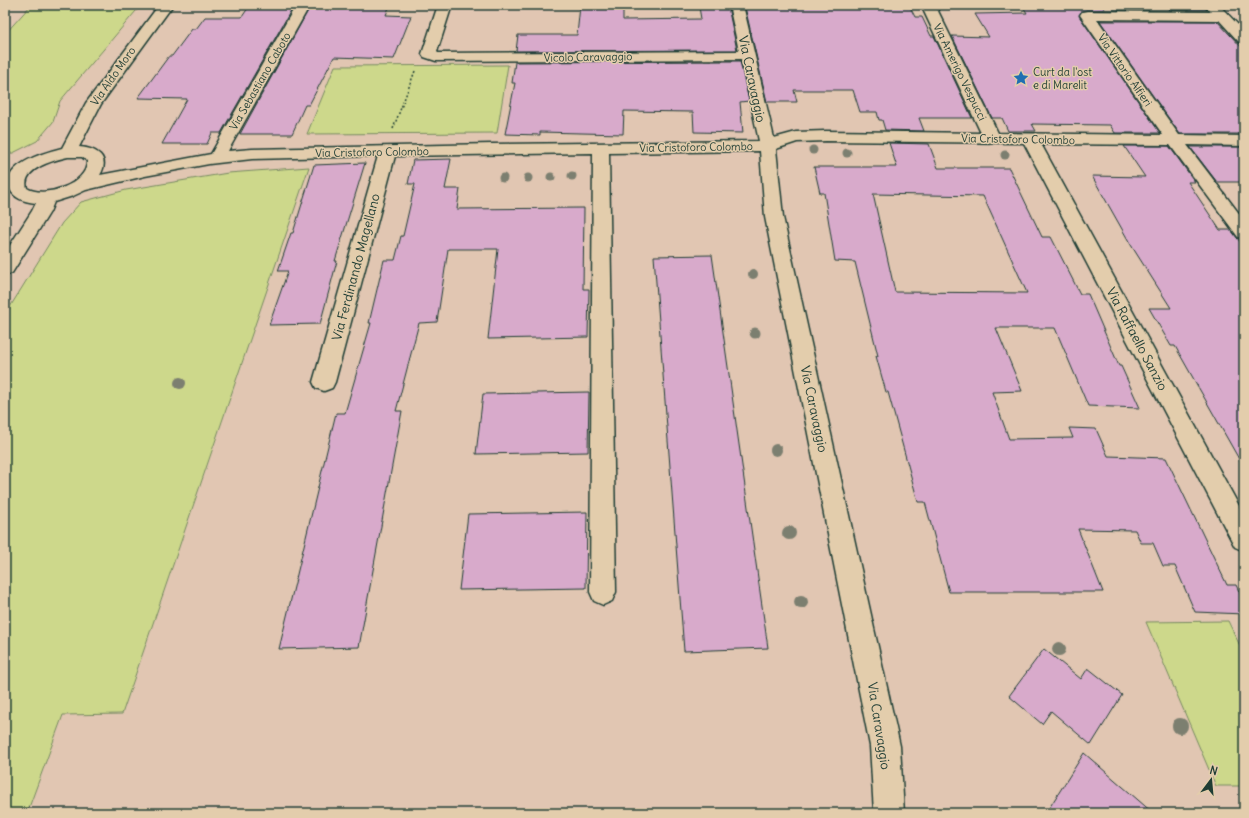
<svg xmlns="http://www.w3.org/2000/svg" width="1249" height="818" viewBox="0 0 1249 818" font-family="Delius,sans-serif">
  <rect width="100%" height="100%" fill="#e1c6b2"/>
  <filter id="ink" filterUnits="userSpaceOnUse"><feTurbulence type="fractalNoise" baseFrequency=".025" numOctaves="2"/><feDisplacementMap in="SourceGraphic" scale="8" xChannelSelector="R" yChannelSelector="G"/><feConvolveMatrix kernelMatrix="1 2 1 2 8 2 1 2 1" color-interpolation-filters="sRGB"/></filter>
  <g filter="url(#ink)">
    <g fill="#cdd88b" stroke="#768a60">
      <polygon points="31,5 141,5 60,101 53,122 37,141 13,153 5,154 5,34"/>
      <polygon points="508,65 497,133 307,134 335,66"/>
      <polygon points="309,167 122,714 63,715 27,813 5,813 5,315 62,223 81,202 126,190 228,173"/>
      <polygon points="1228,621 1244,654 1244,786 1216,786 1146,622"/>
    </g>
    <g fill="#d8aacb" stroke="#1f3d34" fill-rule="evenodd">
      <polygon points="250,5 294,5 221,133 212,133 207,144 162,144 187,99 138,98 169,56 172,56 192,29 196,29 205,17 242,17"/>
      <polygon points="311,5 390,5 386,15 411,16 394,59 334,57 309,105 305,105 292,134 240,134"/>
      <polygon points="762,5 909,5 915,17 922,17 931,36 934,36 972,118 919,118 924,131 885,130 882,120 879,120 877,112 860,112 853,90 794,90 797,102 767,102 745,7 762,7"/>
      <polygon points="1022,5 1102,5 1105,10 1082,11 1079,16 1160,133 1115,133 1110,125 1032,124 1036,131 1008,131 1002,118 992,118 952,36 989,37 975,14 1027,13"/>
      <polygon points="1165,5 1202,5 1207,10 1170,10"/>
      <polygon points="580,6 607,6 607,9 623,10 623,20 701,19 699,7 728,7 737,50 516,51 518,35 577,35"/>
      <polygon points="1100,21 1217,21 1244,50 1244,134 1180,134"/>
      <polygon points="740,61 749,101 740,102 743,133 694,132 693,112 624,111 623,134 540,132 540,135 505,134 515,83 512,83 515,62"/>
      <path d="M889,143L929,144L938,168H1009L1042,237H1051L1080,294H1088L1119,366H1121L1140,408L1088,406L1055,328H996L1022,391L992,392L1009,439L1073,438L1069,428L1096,429L1108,456L1166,458L1227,585H1236L1244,602V614L1195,612L1175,566H1163L1153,543H1141L1135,530L1078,529L1103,592H949L925,502H918L888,392H886L876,356H878L855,262L835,261L824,193H820L814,167H897ZM873,194L983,196L1027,293L895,292Z"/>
      <polygon points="1124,146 1169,146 1195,182 1188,182 1220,230 1231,230 1244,247 1244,468 1175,346 1171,346 1149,308 1171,308 1131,245 1092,176 1145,177"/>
      <polygon points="1190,147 1244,147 1244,182 1217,182"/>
      <polygon points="451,159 445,189 460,189 457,209 584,208 583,289 589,289 588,337 488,339 498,249 448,249 437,322 419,323 396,411 402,411 359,647 279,649 336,413 345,413 371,323 369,323 384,260 395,260 401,236 403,236 415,184 408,184 413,160"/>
      <polygon points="365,163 335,261 337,261 320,324 269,325 288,271 278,271 291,233 293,233 314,165"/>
      <polygon points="712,255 768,648 684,651 654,256"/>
      <polygon points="589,392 588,452 476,454 483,394"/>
      <polygon points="587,512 586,588 459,590 468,514"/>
      <polygon points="1044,649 1081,679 1088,668 1122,695 1091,745 1051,711 1042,724 1009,696"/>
      <polygon points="1084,753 1153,813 1046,813"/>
    </g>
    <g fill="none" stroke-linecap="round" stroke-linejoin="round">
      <defs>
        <path id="minor" d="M159,5H173L101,104L79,147C96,148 111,157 100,175L211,154L296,5H310L228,151L252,149L492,144L759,141L741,59L436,61L424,57L422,54L438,5H452L437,52L438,53L739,51L729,5H743L774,138L796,132L826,131L981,133L921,5H935L998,133L1163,135L1080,15L1082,12L1087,11L1211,12L1205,5H1219L1244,31V43L1239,42L1219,20L1097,19L1179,135L1244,136V146L1187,145L1244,220V239L1238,237L1170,145L1041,144L1244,515V551L1235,547L1024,143L826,141L797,142L776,149L783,217L900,746L904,813H874L870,746L765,217L760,151L609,153L616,592L612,601L603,605L594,601L590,592L593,153L395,156L335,382L332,388L324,391L316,388L313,382L378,156L252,159L209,164L145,176L86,190L73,196L54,202L50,212L12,273L5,275V253L32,211L36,203C26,202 14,199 10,189C0,165 46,152 62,148L86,103ZM68,157H82L87,161C88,184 44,199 27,188C21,169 54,160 68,157Z"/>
      </defs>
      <use href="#minor" stroke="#1f3d34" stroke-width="3"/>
      <polyline stroke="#1f3d34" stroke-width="1.5" stroke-dasharray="2 2" stroke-linecap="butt" points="393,129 415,71"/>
      <use href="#minor" fill="#e3cdac" fill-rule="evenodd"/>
    </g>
    <g fill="#7b7f6f">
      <circle cx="813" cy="150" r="4.5"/>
      <circle cx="847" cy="153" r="4.5"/>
      <circle cx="1005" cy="155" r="4.5"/>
      <circle cx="572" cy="176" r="4.5"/>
      <circle cx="551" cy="177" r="4.5"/>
      <circle cx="503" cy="178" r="4.5"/>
      <circle cx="528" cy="178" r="4.5"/>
      <circle cx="753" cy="274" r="5"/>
      <circle cx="755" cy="333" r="5.5"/>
      <circle cx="180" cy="383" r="6"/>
      <circle cx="776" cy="450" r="6"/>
      <circle cx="789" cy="533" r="7"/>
      <circle cx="801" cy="602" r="7"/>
      <circle cx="1059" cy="649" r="7"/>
      <circle cx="1180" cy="726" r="8"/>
    </g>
  </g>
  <defs>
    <symbol id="sight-bare" viewBox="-9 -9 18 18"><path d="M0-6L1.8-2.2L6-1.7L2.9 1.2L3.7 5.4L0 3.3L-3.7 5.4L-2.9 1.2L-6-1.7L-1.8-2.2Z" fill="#1f6fb2" stroke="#e3cdac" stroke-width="2.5" paint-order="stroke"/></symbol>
  </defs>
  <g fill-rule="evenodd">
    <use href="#sight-bare" x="1010" y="67" width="22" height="22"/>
  </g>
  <g text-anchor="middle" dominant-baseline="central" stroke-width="3" stroke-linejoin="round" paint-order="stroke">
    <g font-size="11" fill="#1f3d34" stroke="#e3cdac">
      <text transform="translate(588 57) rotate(-1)">Vicolo Caravaggio</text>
      <text transform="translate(1125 70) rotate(55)">Via Vittorio Alfieri</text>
      <text transform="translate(960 72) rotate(64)">Via Amerigo Vespucci</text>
      <text transform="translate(113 76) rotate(-55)">Via Aldo Moro</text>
      <text transform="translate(260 81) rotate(-60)">Via Sebastiano Caboto</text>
      <text transform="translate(1018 139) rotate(1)">Via Cristoforo Colombo</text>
      <text transform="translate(696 147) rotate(-1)">Via Cristoforo Colombo</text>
      <text transform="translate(372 152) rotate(-1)">Via Cristoforo Colombo</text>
    </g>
    <g font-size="11" fill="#1f3d34" stroke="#e3cdac" text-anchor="start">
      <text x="1033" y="72">Curt da l'ost<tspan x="1033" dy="13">e di Marelit</tspan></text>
    </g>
    <g font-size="13" fill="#1f3d34" stroke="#e3cdac">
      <text transform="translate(752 79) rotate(78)">Via Caravaggio</text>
      <text transform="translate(356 267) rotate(-75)">Via Ferdinando Magellano</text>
      <text transform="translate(1137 339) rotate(62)">Via Raffaello Sanzio</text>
      <text transform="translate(814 409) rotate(78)">Via Caravaggio</text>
      <text transform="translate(879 726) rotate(81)">Via Caravaggio</text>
    </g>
  </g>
  <rect width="1249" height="818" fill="none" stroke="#e3cdac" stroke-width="20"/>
  <rect x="10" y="10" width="1229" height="798" fill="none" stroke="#1f3d34" stroke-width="1.5" filter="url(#ink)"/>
  <g transform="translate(1211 780) rotate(16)" stroke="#e3cdac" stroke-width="3" paint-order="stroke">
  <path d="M0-3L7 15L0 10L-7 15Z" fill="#1f3d34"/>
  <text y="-6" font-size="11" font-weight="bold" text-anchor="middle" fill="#1f3d34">N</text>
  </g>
</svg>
